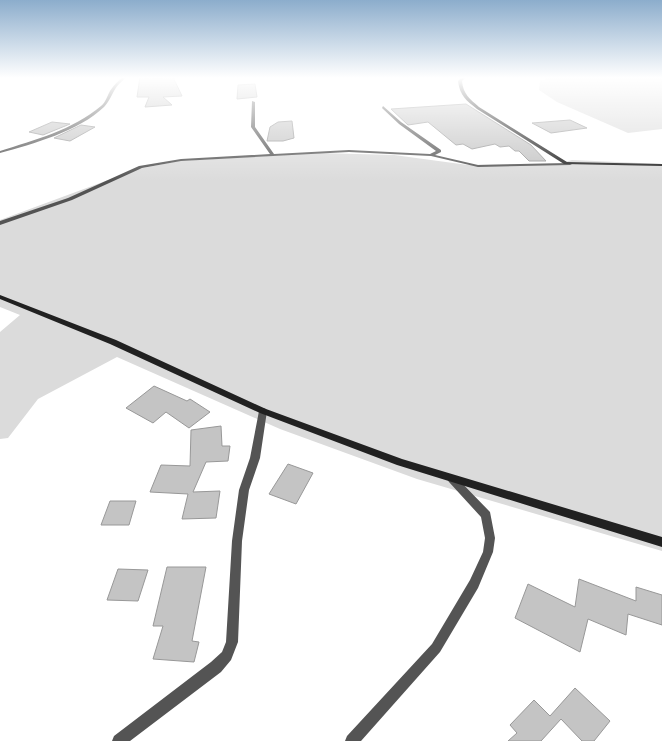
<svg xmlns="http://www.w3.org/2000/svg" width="662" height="741" viewBox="0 0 662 741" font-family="Helvetica,sans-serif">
  <rect width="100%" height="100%" fill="#fff"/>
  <g fill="#dbdbdb">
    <polygon points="550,77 662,77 662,129 628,133 557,102 539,90 540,81"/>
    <polygon points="319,153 394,155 468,165 561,163 572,160 662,164 662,551 417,479 280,429 117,357 38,399 8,438 0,439 0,332 20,315 0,307 0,220 138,169 179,161"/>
  </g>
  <g fill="#c4c4c4" stroke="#989898">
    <polygon points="140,77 150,79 173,77 182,96 163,97 172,105 145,107 149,97 137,97"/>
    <polygon points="255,84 257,97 237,99 238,85"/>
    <polygon points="466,104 531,145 546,161 529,161 519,151 515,151 509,146 500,147 495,144 472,149 463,144 456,145 428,122 408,125 391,109"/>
    <polygon points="570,120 587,128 551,133 532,123"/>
    <polygon points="292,121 294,138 283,141 267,141 270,127 278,122"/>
    <polygon points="52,122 70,124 43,135 29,132"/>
    <polygon points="81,125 95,127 70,141 54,138"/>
    <polygon points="154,386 187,401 190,399 210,412 189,428 166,412 153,423 126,408"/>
    <polygon points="221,426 222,446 230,446 228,461 206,462 193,492 220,491 216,518 182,519 188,494 150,492 161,465 190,466 191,430"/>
    <polygon points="288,464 313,473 296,504 269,494"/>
    <polygon points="110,501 136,501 129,525 101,525"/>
    <polygon points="167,567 206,567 192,641 199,642 194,662 153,659 163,626 153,626"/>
    <polygon points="118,569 148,570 138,601 107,600"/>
    <polygon points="579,579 636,601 636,587 662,595 662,625 628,614 626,635 588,619 580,652 515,618 528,584 575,607"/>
    <polygon points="575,688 610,721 594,741 582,741 561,719 541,741 508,741 517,733 510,725 534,700 550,716"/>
  </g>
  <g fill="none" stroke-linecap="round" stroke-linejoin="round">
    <g fill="#545454" fill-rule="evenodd">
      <path d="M123,77H127C122,81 117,85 114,91C111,96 109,102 104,107C79,131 33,144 0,153V151C34,140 73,130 101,106C106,102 107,96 110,91C114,85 118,81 123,77Z"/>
      <polygon points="252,101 255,102 255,127 274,154 349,150 430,154 436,151 399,124 382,108 383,106 401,122 441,150 441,152 435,155 478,165 570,163 572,164 570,165 478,167 431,156 349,152 181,161 142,168 72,200 0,225 0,221 68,198 139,166 181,159 270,154 251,127"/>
      <polygon points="263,408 266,409 267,411 260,458 249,490 242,541 238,642 231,660 221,672 130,741 112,741 114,736 211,662 222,652 226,642 232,541 239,490 250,458 259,411 260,409"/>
      <polygon points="452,475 455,476 490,512 495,538 493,552 478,588 440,652 361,741 345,741 347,736 432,644 470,580 483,552 485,538 481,517 449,482 447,479 449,476"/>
    </g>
    <g fill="#212121" fill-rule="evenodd">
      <path d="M462,77H466L462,81C463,94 470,99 479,107L567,162L662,164V166L564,164L477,109C466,100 460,96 458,81Z"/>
      <polygon points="0,295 116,340 266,409 402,459 662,537 662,547 397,465 260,413 110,344 0,299"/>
    </g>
  </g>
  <linearGradient id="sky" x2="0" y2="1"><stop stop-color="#8cadcc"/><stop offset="0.43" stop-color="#fff"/><stop offset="1" stop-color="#fff" stop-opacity="0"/></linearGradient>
  <rect width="662" height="181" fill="url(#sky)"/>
</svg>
